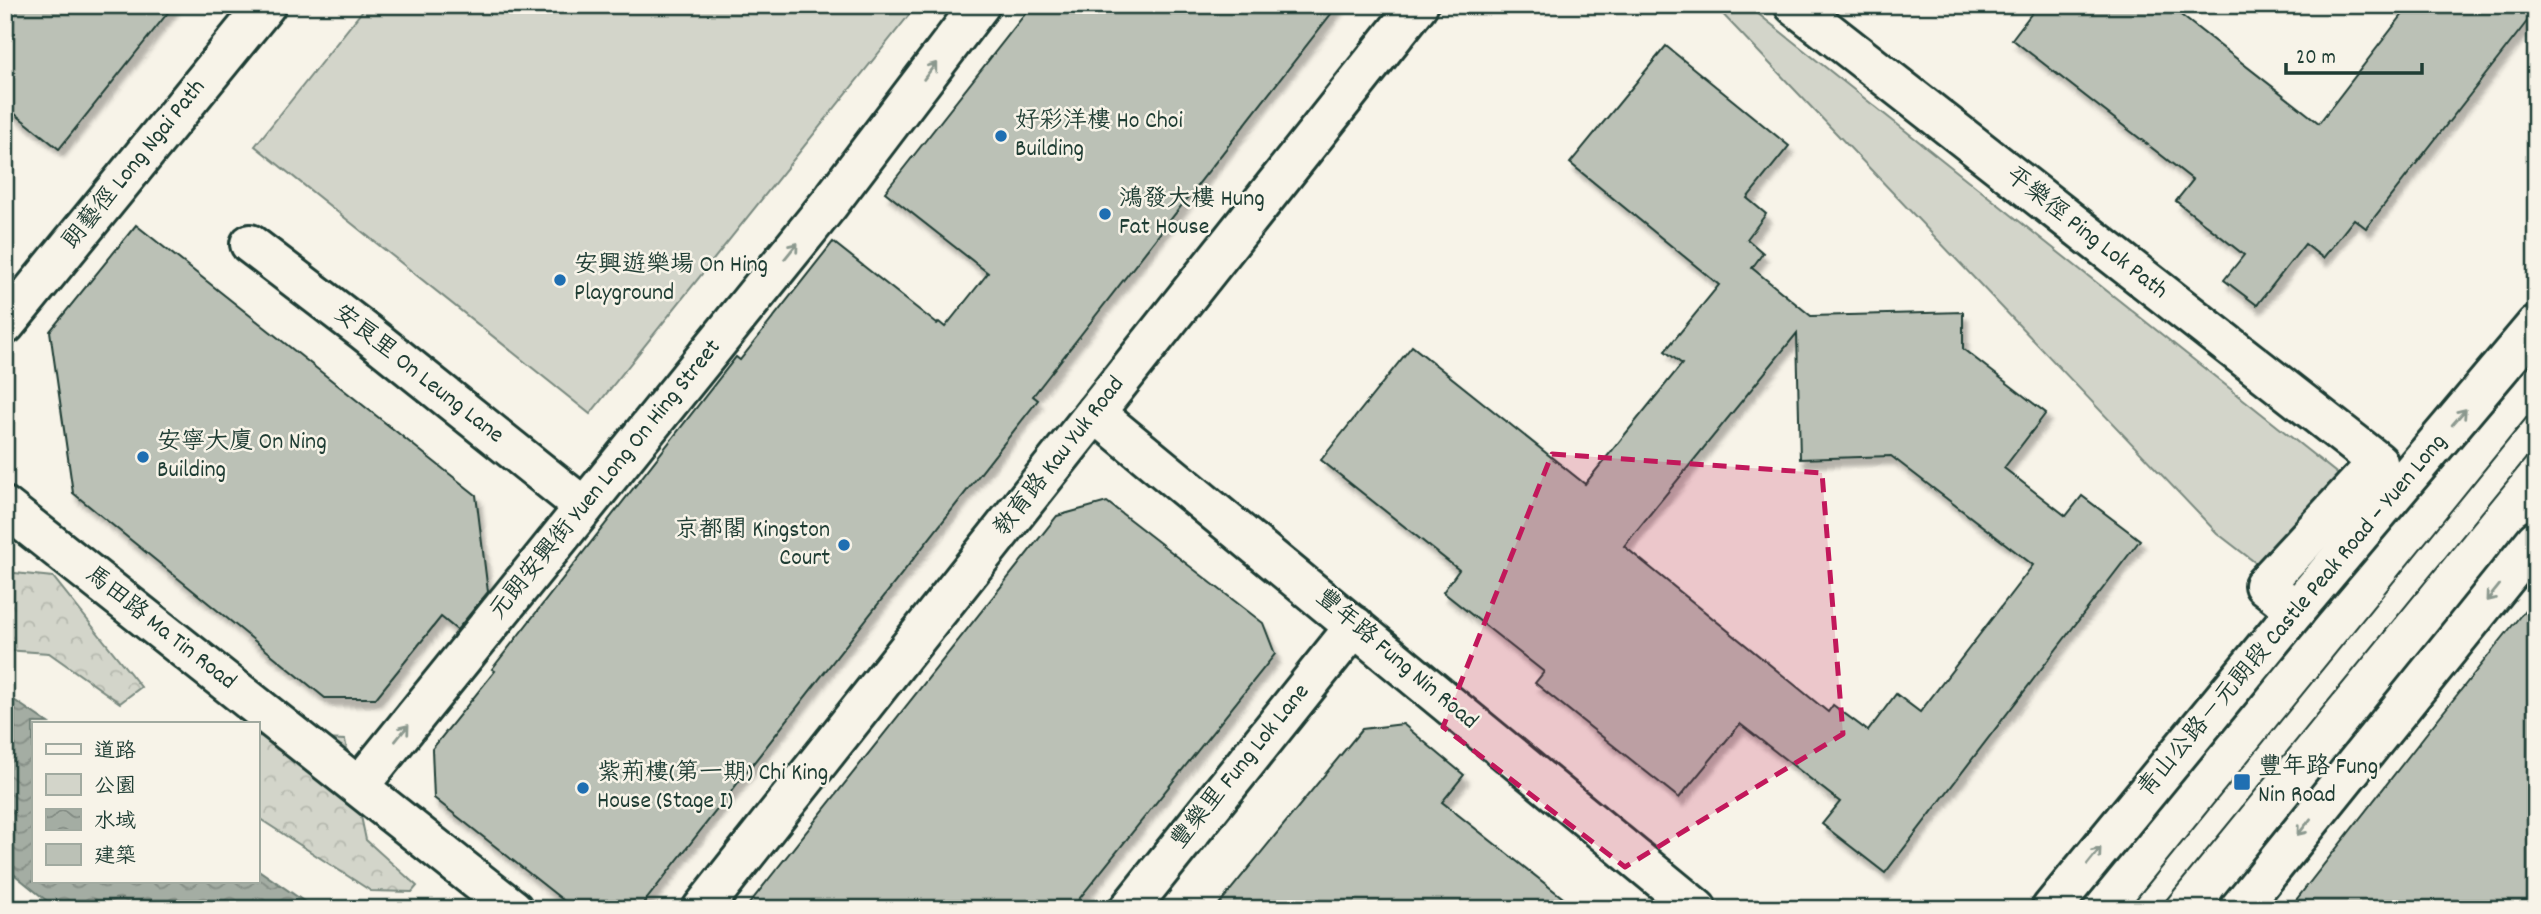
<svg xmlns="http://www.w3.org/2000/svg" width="2541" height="914" viewBox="0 0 2541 914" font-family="Dekko,'LXGW WenKai TC',sans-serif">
  <defs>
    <pattern id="forest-crowns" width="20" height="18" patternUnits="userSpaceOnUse" patternTransform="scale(1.75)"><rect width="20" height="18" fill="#d3d5ca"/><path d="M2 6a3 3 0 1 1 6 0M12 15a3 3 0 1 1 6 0" fill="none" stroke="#b5b8ae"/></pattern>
    <pattern id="water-waves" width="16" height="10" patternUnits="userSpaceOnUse" patternTransform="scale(1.75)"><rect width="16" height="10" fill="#a4ada3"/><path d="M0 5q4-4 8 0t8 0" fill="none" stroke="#858e86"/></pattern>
    <filter id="shadow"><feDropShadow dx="4.5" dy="8" stdDeviation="2" flood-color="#0004"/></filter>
  </defs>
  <rect width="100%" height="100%" fill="#f7f3e8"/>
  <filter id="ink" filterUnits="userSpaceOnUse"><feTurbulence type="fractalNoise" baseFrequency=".0143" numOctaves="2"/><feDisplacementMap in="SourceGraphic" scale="14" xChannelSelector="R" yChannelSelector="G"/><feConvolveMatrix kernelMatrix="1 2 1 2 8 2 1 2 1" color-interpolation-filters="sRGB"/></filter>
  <g filter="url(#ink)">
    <g fill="url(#forest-crowns)" stroke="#79897f" stroke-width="2">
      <polygon points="5,572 53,577 141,687 120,703 49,653 5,650"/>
      <polygon points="257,736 345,740 366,840 417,886 412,892 371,891 257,817"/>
    </g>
    <g fill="#d3d5ca" stroke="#79897f" stroke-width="2">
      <polygon points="367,5 917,5 590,414 255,146"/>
      <polygon points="1714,5 1747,5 2340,476 2265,570 2217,533"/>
    </g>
    <polygon fill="url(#water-waves)" stroke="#6f8077" stroke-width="2" points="5,694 48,723 33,723 33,881 257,881 257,869 315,909 57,909 5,867"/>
    <g fill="#bbc1b6" stroke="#1f3d34" stroke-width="2" fill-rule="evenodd" filter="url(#shadow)">
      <polygon points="5,5 174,5 59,149 5,106"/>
      <polygon points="1032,5 1338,5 1033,396 1038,400 639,909 568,904 434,798 432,749 495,671 492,669 736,357 740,360 833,242 937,324 939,322 945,327 988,273 885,192"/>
      <polygon points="2038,5 2168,5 2319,123 2410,5 2536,5 2536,10 2366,228 2354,219 2323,258 2305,244 2257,305 2224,280 2244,255 2176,201 2193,180 2012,39"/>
      <path d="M1666,46L1789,146L1747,198L1766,214L1747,239L1763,253L1752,268L1811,316L1963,312V349L2046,413L2004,468L2066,516L2082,496L2140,540L1885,873L1822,824L1840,802L1740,724L1679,798L1535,683L1544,672L1443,592L1459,570L1321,460L1412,346L1585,484L1682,364L1665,351L1719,285L1570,163ZM1797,333L1800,459L1891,456L2033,565L1920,712L1896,694L1868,731L1833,705L1828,712L1624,546Z"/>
      <polygon points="136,225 476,495 488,592 457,630 441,617 376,698 325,698 73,493 50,331"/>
      <polygon points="1107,502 1263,623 1275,654 1071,909 745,909 1057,516"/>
      <polygon points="2536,596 2536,909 2289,909 2429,730"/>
      <polygon points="1403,724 1464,775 1442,802 1577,909 1215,909 1362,729"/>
    </g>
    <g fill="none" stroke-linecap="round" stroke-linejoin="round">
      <defs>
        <g id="street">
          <polyline points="1794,5 2378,462 2264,585 2296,610"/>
          <polyline points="250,244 364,331 584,507"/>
          <polyline points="5,325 266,5"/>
          <polyline points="1095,413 1697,909"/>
          <polyline points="5,507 513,909"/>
          <polyline points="359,786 829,204 980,5"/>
          <polyline points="1129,909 1355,626"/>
        </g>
        <g id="secondary">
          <polyline points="702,909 1418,5"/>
          <polyline points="2051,909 2296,610 2536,325"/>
          <polyline points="2239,909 2536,540"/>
        </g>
      </defs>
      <use href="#street" stroke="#1f3d34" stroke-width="44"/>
      <use href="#secondary" stroke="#1f3d34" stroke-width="44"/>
      <use href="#street" stroke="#f7f3e8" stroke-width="38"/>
      <use href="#secondary" stroke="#f7f3e8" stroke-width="38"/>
      <g stroke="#1f3d34" stroke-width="2">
        <polyline points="2128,909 2536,406"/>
        <polyline points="2159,909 2536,446"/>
      </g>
    </g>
    <defs><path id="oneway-shaft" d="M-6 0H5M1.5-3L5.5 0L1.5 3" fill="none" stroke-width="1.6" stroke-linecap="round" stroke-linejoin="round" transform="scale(1.75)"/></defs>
    <g stroke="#8b988e">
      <use href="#oneway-shaft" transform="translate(930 71) rotate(-53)"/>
      <use href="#oneway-shaft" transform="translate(791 251) rotate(-51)"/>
      <use href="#oneway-shaft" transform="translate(2459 417) rotate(-49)"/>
      <use href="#oneway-shaft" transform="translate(2493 593) rotate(129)"/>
      <use href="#oneway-shaft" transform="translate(402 733) rotate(-51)"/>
      <use href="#oneway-shaft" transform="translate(2304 827) rotate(129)"/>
      <use href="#oneway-shaft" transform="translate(2094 856) rotate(-51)"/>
    </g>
  </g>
  <path fill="#c2185b" fill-opacity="0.2" stroke="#c2185b" stroke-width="5" stroke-dasharray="14 9" stroke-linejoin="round" d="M1552,454L1822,473L1843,734L1625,867L1443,727Z"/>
  <g fill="#1f6fb2" stroke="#f7f3e8" stroke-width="2.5">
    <circle cx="1001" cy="136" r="7"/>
    <circle cx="1105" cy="214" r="7"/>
    <circle cx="560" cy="280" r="7"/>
    <circle cx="143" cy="457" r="7"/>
    <circle cx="844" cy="545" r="7"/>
    <rect x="2233" y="773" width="18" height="18" rx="3.5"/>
    <circle cx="583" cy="788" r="7"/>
  </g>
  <g text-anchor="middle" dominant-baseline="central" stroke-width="5" stroke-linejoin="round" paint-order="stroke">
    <g font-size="24" fill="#1f3d34" stroke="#f7f3e8" text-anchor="start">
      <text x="1015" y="122">好彩洋樓 Ho Choi<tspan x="1015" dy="28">Building</tspan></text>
      <text x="1119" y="200">鴻發大樓 Hung<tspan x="1119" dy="28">Fat House</tspan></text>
      <text x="574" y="266">安興遊樂場 On Hing<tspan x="574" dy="28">Playground</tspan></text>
      <text x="157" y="443">安寧大廈 On Ning<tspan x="157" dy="28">Building</tspan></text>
      <text x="830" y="531" text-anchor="end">京都閣 Kingston<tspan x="830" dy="28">Court</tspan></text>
      <text x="2258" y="768">豐年路 Fung<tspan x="2258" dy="28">Nin Road</tspan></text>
      <text x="597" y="774">紫荊樓(第一期) Chi King<tspan x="597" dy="28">House (Stage I)</tspan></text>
    </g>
    <g font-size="24" fill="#1f3d34" stroke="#f7f3e8">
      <text transform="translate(135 165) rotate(-51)">朗藝徑 Long Ngai Path</text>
      <text transform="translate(2086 234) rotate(38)">平樂徑 Ping Lok Path</text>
      <text transform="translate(418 375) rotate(38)">安良里 On Leung Lane</text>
      <text transform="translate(1060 457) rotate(-52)">教育路 Kau Yuk Road</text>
      <text transform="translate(606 480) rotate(-51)">元朗安興街 Yuen Long On Hing Street</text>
      <text transform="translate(2293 616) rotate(-50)">青山公路－元朗段 Castle Peak Road – Yuen Long</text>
      <text transform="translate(160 629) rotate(38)">馬田路 Ma Tin Road</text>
      <text transform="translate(1396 660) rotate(40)">豐年路 Fung Nin Road</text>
      <text transform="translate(1241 767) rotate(-51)">豐樂里 Fung Lok Lane</text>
    </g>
  </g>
  <rect width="2541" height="914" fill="none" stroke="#f7f3e8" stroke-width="28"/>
  <rect x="14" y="14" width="2513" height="886" fill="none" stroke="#1f3d34" stroke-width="2.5" filter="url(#ink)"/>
  <rect x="32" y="722" width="228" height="161" fill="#f7f3e8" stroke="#a1aaa0" stroke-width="2"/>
  <rect x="46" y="744" width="35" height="10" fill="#f7f3e8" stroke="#a1aaa0" stroke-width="2"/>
  <text x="94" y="757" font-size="21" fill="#1f3d34">道路</text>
  <rect x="46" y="774" width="35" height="21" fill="#d3d5ca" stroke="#a1aaa0" stroke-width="2"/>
  <text x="94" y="792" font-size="21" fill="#1f3d34">公園</text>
  <rect x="46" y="809" width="35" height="21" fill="url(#water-waves)" stroke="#a1aaa0" stroke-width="2"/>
  <text x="94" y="827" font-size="21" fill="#1f3d34">水域</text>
  <rect x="46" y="844" width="35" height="21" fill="#bbc1b6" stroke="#a1aaa0" stroke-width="2"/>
  <text x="94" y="862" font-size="21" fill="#1f3d34">建築</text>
  <path d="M2286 63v10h136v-10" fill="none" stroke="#1f3d34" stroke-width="3.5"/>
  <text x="2296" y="63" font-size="21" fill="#1f3d34" stroke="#f7f3e8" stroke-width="5" paint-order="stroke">20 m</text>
</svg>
